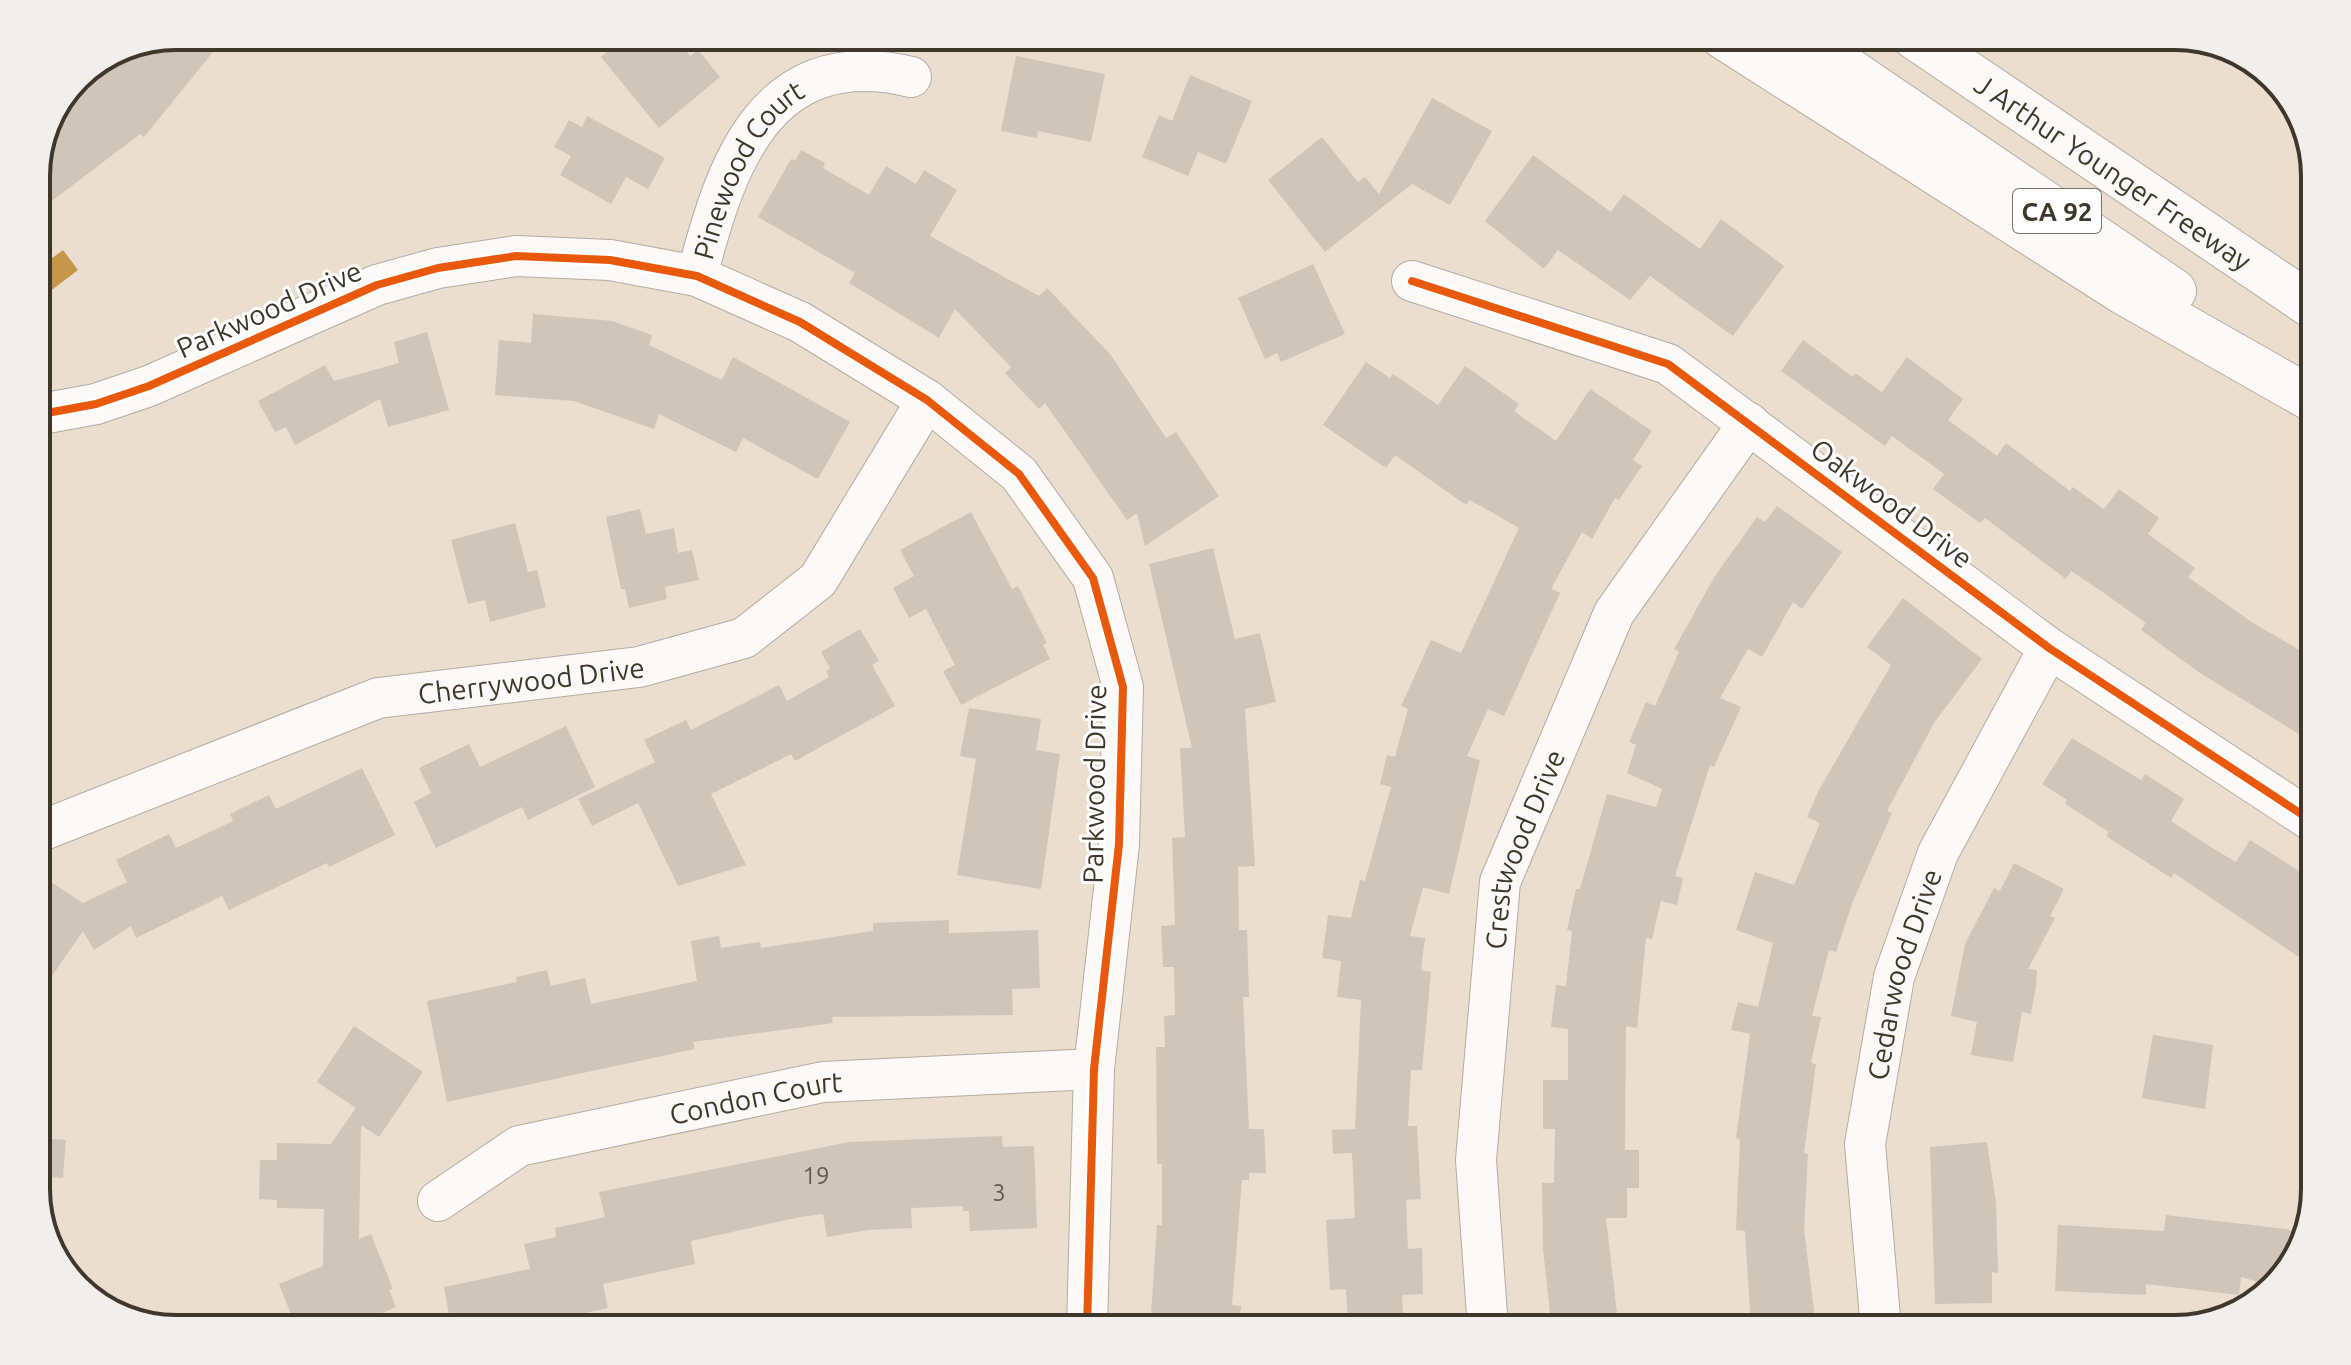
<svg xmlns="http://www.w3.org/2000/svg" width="2351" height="1365" viewBox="0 0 2351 1365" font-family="Ubuntu,sans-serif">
  <rect width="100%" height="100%" fill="#ebdece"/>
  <polygon fill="#c6974a" points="63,250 78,270 36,302 36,270"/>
  <g fill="#d0c5b9">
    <polygon points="176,36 226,36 144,137 140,134 36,213 36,168 77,77 123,47"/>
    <polygon points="626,36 673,36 690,56 698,50 720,77 659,128 601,57"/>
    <polygon points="1016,56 1105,74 1091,142 1038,131 1037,138 1001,131"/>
    <polygon points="1190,75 1252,101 1226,164 1198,152 1188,176 1142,157 1159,115 1172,121"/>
    <polygon points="1432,98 1492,131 1450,205 1412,184 1325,252 1268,180 1322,137 1358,182 1365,177 1379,194"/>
    <polygon points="587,116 665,158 648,189 626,177 611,204 560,175 571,156 554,147 569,120 582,127"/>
    <polygon points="801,150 825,163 823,168 869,195 886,166 916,184 924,170 957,190 930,236 1039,296 1047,288 1110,354 1166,438 1176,432 1219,496 1145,546 1137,513 1127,520 1045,403 1039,409 1005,373 1011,367 955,309 939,338 849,283 855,273 758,217 791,159 795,161"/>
    <polygon points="1533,155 1611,212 1624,194 1700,249 1721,219 1784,266 1733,336 1650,276 1630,300 1558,250 1544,269 1485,221"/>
    <polygon points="1313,264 1345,334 1281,362 1277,353 1265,359 1238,298"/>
    <polygon points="533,314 612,321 652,335 649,345 722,380 733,357 850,422 818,479 743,438 736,452 659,414 654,429 574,401 495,395 499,340 531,343"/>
    <polygon points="427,332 449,410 388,427 380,399 295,445 286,427 275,432 258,401 325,365 334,381 399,363 394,342"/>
    <polygon points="1803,340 1853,377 1855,373 1882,392 1907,357 1963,399 1948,420 1997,456 2006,443 2070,491 2073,487 2104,509 2119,489 2159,518 2148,534 2195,568 2188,577 2253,623 2315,659 2315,744 2200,673 2141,630 2146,623 2104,593 2071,571 2066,579 1985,518 1980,523 1933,489 1944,474 1892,436 1885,446 1781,371"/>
    <polygon points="1366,362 1390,378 1393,374 1438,405 1465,366 1519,404 1514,411 1556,441 1590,389 1652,431 1633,460 1642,466 1619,500 1615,498 1592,539 1582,532 1551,589 1560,593 1504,716 1488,709 1467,756 1480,760 1449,894 1423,887 1410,936 1425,938 1421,970 1431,972 1422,1070 1411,1070 1408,1126 1417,1126 1421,1199 1406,1200 1408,1249 1422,1248 1423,1294 1402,1295 1404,1329 1348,1329 1346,1289 1330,1290 1326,1220 1355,1218 1352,1153 1333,1154 1332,1130 1355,1129 1361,1000 1337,997 1341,961 1322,958 1328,915 1351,918 1360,880 1365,881 1391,787 1380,784 1387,755 1395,757 1408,709 1401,706 1431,640 1461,653 1519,528 1470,500 1466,505 1395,455 1386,468 1323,425"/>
    <polygon points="1777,506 1842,552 1802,609 1793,602 1762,657 1748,649 1720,698 1741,707 1714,767 1710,765 1675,876 1683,878 1677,905 1661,901 1652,939 1646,938 1637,1028 1626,1026 1625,1150 1639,1150 1639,1188 1627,1188 1627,1218 1606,1218 1617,1313 1551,1321 1543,1249 1542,1183 1554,1183 1555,1129 1543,1129 1543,1080 1568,1080 1568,1029 1551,1027 1556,985 1566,986 1572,931 1567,930 1576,889 1580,889 1607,794 1656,807 1662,789 1627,773 1636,745 1629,742 1646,702 1655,706 1679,652 1674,649 1715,576 1757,517 1765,522"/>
    <polygon points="640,509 646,534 674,528 678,553 692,550 699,580 665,587 667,599 629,608 625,589 621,589 606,517"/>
    <polygon points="971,512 1012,589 1018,586 1047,643 1043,645 1050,659 961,705 943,671 955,665 926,609 909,618 893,588 914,576 900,550"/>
    <polygon points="515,523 528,572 537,570 546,607 490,622 485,600 468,604 451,540"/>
    <polygon points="1213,548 1235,639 1260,633 1276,702 1245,709 1255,866 1238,867 1239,930 1247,930 1249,997 1243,997 1249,1129 1264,1129 1266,1173 1249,1173 1249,1180 1242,1180 1232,1305 1241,1306 1239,1329 1150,1329 1157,1225 1162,1225 1162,1164 1157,1164 1156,1047 1165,1047 1164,1016 1175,1015 1174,967 1163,967 1161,926 1175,925 1172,838 1185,837 1180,748 1192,748 1149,564"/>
    <polygon points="1903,598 1982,659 1934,723 1887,811 1892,813 1853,901 1836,952 1829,950 1812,1016 1821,1017 1811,1063 1816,1064 1804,1153 1808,1154 1804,1229 1815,1318 1751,1326 1745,1231 1736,1230 1740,1139 1736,1138 1750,1034 1731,1030 1738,1002 1758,1007 1773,943 1736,930 1755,872 1794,885 1820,823 1807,817 1819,790 1891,665 1867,647"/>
    <polygon points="860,629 879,661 872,665 895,706 795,761 791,754 711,794 746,865 678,886 638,803 592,826 578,799 655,762 644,740 686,720 691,730 779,685 787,701 829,677 826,671 830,668 821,652"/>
    <polygon points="969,708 1041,719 1036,750 1060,754 1041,889 957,875 976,759 960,756"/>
    <polygon points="566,726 595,787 528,820 522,807 436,848 414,802 431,793 419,768 469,744 480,767"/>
    <polygon points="2072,738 2141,780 2145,774 2184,799 2171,821 2209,846 2236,862 2250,840 2315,881 2315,968 2174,873 2171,878 2106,836 2109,832 2065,804 2067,800 2042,784"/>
    <polygon points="362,768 395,835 329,867 327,863 229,910 222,896 136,938 131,926 94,950 83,931 36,999 36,903 51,882 83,903 127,882 116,860 169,834 176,848 233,821 230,814 269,795 276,809"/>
    <polygon points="2014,863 2064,889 2050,916 2055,918 2028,969 2037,970 2036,986 2031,1014 2022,1012 2013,1062 1971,1055 1977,1022 1951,1016 1965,944 1994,888 2000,891"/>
    <polygon points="949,920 949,933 1038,930 1040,988 1012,989 1013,1015 832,1017 833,1023 693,1042 695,1049 447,1102 427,1001 517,982 516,977 547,970 551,986 585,978 591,1004 697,981 691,941 719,936 721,948 760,942 761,948 873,931 873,923"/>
    <polygon points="354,1026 423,1072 379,1137 361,1125 359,1239 371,1234 393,1289 389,1290 396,1307 347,1329 297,1329 279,1284 323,1266 324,1209 277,1208 277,1200 259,1199 260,1160 277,1160 277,1143 331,1144 356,1108 317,1082"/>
    <polygon points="2153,1035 2213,1045 2205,1109 2142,1098"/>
    <polygon points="1002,1136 1003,1147 1034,1146 1037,1228 970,1231 969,1211 963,1211 963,1206 911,1208 912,1228 868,1230 827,1237 823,1214 800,1217 691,1241 695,1264 603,1284 608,1308 509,1329 454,1329 451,1325 444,1287 530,1269 524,1244 556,1237 555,1228 605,1217 599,1192 849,1142"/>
    <polygon points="36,1138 66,1140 63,1178 36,1176"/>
    <polygon points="1987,1142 1996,1203 1998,1273 1992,1272 1992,1303 1935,1304 1930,1147"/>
    <polygon points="2166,1215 2286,1229 2303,1234 2296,1258 2269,1285 2241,1277 2239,1295 2146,1284 2146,1295 2055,1291 2058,1225 2164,1231"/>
  </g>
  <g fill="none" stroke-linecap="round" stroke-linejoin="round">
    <defs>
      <g id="minor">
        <path id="s1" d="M697,276C726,162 767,43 911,77"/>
        <polyline points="1412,281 1668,364 2049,648 2315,823"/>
        <polyline points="36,415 96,404 149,386 377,285 438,268 516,256 610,260 697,276 800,322 927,400 1019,474 1093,578 1123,687 1119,844 1094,1069 1087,1329"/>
        <path id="s2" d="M36,833L378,698L639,667L744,638L818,580L927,400"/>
        <path id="s3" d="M438,1201L519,1146L823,1082L1094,1069"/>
        <path id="s4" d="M1488,1329L1476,1160L1500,882L1614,613L1749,423"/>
        <path id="s5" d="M1881,1329L1865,1144L1894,977L1938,853L2049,648"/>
      </g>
      <g id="highway">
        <polyline points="1722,36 2123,292 2315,401"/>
        <polyline points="1799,36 2174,291"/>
        <path id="s6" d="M1913,36L2315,308"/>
      </g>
    </defs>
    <use href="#minor" stroke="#b5ab9f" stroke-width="42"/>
    <use href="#highway" stroke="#b5ab9f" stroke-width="46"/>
    <use href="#minor" stroke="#fcfaf8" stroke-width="40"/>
    <use href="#highway" stroke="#fcfaf8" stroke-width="44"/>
    <defs>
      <g id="cycleway">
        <polyline points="1412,281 1668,364 2049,648 2315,823"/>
        <polyline points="36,415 96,404 149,386 377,285 438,268 516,256 610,260 697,276 800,322 927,400 1019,474 1093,578 1123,687 1119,844 1094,1069 1087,1329"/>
      </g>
    </defs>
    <use href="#cycleway" stroke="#fff" stroke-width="13"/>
    <use href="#cycleway" stroke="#e8590c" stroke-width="8"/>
  </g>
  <g text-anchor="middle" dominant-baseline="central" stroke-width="6" stroke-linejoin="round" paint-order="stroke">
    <g font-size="24" fill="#645a4e">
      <text x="816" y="1175">19</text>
      <text x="999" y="1192">3</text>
    </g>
    <rect fill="#fff" stroke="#79736b" stroke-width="2" x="2013" y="189" width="88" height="44" rx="6"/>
    <g font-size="26" font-weight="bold" fill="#40372b">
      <text x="2057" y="211">CA 92</text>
    </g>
    <g font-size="28" fill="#40372b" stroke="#fff">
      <text stroke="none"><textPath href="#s6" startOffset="242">J Arthur Younger Freeway</textPath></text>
      <text stroke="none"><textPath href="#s1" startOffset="120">Pinewood Court</textPath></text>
      <text transform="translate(269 309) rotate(-24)">Parkwood Drive</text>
      <text transform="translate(1892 503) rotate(37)">Oakwood Drive</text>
      <text stroke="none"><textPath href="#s2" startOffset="522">Cherrywood Drive</textPath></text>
      <text transform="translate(1094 784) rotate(-89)">Parkwood Drive</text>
      <text stroke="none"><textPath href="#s4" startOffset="486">Crestwood Drive</textPath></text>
      <text stroke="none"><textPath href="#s5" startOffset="360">Cedarwood Drive</textPath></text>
      <text stroke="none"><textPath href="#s3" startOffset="340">Condon Court</textPath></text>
    </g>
  </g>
  <path d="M0 0H2351V1365H0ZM176 50H2175A126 126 0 0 1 2301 176V1189A126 126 0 0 1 2175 1315H176A126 126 0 0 1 50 1189V176A126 126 0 0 1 176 50Z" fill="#f0efee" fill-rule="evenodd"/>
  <path fill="none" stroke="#40372b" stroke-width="4" d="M176 50H2175A126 126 0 0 1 2301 176V1189A126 126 0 0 1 2175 1315H176A126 126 0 0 1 50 1189V176A126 126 0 0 1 176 50Z"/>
</svg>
